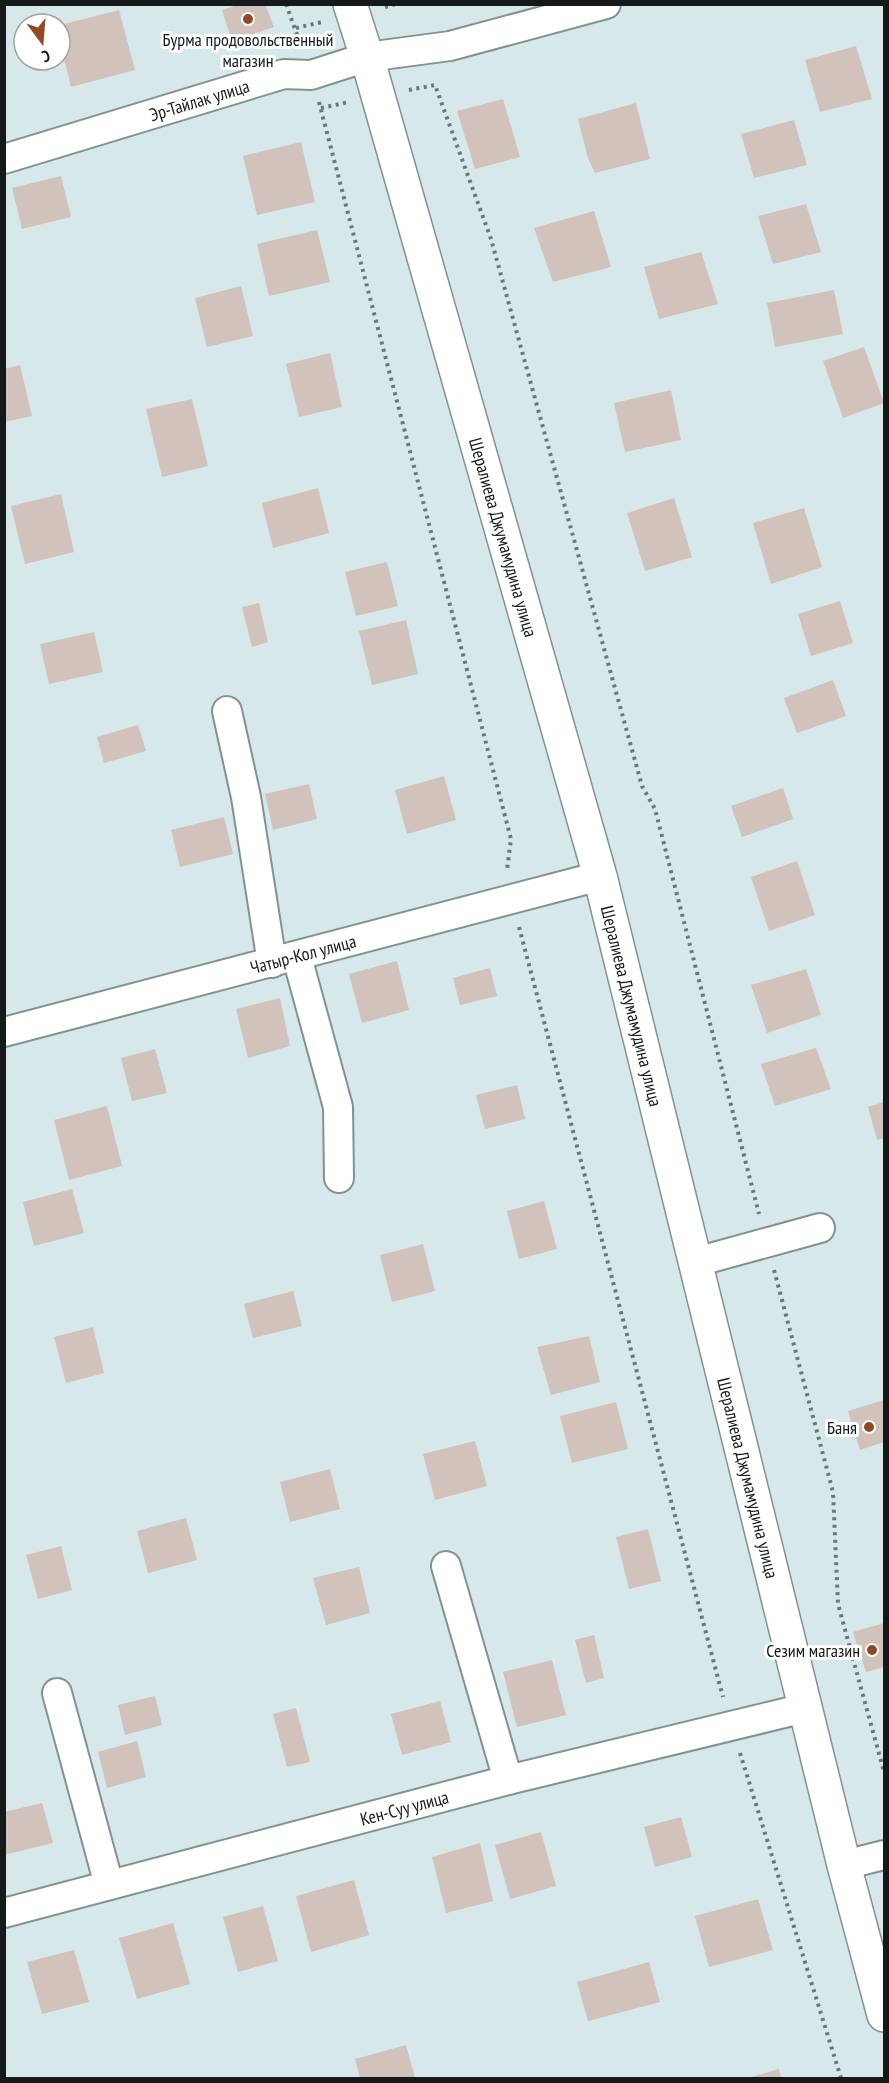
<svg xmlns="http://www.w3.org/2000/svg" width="889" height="2083" viewBox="0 0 889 2083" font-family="'PT Sans Narrow',sans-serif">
  <rect width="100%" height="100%" fill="#d6e8e9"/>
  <g fill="#d1c2bc">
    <polygon points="241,4 265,4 274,27 232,41 222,10"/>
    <polygon points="119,10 135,70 71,87 60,42 60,25"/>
    <polygon points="856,46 872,99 820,112 805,60"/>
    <polygon points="503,99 520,157 475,169 457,111"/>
    <polygon points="636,103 650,159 595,173 588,158 578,119"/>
    <polygon points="794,120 807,165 754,178 741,134"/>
    <polygon points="301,142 315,202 257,215 243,156"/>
    <polygon points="61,176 71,217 22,229 12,188"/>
    <polygon points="806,204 821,252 773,264 758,216"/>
    <polygon points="594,211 611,267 553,282 534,228"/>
    <polygon points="317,230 330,282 269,296 257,244"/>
    <polygon points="701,252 718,304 659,319 644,267"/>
    <polygon points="241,286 253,336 207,347 195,298"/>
    <polygon points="834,290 843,334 775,347 767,303"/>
    <polygon points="864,347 884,403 843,418 823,361"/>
    <polygon points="330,353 342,407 299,417 286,364"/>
    <polygon points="20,365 32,416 4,422 4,369"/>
    <polygon points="671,390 681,440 625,452 614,403"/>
    <polygon points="192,399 208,466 162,477 146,409"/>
    <polygon points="318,488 329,533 273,548 262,503"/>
    <polygon points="61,494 74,552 25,564 11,506"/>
    <polygon points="674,498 692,557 645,571 627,513"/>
    <polygon points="804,508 822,567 771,584 753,523"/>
    <polygon points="387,562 398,606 356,616 345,572"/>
    <polygon points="840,601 853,643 811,656 798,614"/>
    <polygon points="259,603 268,642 252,647 242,607"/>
    <polygon points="406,620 418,674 372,685 359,631"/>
    <polygon points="94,632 103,672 49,684 40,644"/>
    <polygon points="833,680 846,716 797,733 784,698"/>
    <polygon points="138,725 146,751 104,763 97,737"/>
    <polygon points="444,776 456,820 407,834 395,790"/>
    <polygon points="309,784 317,819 273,830 265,794"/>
    <polygon points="783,788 793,819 742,837 731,806"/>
    <polygon points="224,817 233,854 180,867 171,830"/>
    <polygon points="797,861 815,915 769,931 751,877"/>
    <polygon points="397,961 409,1010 362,1023 349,974"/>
    <polygon points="490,968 497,996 460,1005 453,978"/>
    <polygon points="806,969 821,1015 767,1033 751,985"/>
    <polygon points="280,998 290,1046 248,1058 236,1009"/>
    <polygon points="816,1048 831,1089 775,1106 761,1064"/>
    <polygon points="155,1049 167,1093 132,1101 121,1058"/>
    <polygon points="517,1085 525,1119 485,1129 476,1095"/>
    <polygon points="884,1102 884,1138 877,1140 868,1107"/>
    <polygon points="107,1106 122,1166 69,1180 54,1120"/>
    <polygon points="72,1189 84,1233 34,1246 23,1202"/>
    <polygon points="544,1201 557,1249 519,1259 507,1211"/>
    <polygon points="423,1244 435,1291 392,1302 380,1255"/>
    <polygon points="293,1291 302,1326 253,1338 244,1304"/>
    <polygon points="93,1327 104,1373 66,1383 54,1337"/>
    <polygon points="589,1336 600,1382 551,1395 537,1347"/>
    <polygon points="884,1400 884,1442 860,1450 848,1411"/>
    <polygon points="616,1402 628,1449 572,1463 560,1416"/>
    <polygon points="475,1441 487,1486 435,1500 423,1454"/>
    <polygon points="330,1469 340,1509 290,1522 280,1482"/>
    <polygon points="186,1518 197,1560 148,1573 137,1531"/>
    <polygon points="648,1529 661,1581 629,1589 616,1537"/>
    <polygon points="61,1546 72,1590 38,1599 26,1555"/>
    <polygon points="359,1567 370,1613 326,1625 313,1578"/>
    <polygon points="884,1623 884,1667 866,1672 853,1632"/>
    <polygon points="594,1635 604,1678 586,1683 575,1640"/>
    <polygon points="552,1660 566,1715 517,1727 503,1672"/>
    <polygon points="155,1696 162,1725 125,1735 118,1705"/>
    <polygon points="440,1701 451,1742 402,1755 391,1714"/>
    <polygon points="296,1708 310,1762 287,1767 273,1714"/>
    <polygon points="137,1741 146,1777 107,1788 98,1752"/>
    <polygon points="42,1803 53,1843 4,1855 4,1812"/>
    <polygon points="681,1817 692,1857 655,1867 644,1827"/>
    <polygon points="541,1832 556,1886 510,1899 495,1845"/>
    <polygon points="480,1843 493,1901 446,1913 432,1857"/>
    <polygon points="354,1880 369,1935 311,1952 296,1896"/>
    <polygon points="758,1899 773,1950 709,1967 695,1916"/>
    <polygon points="263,1906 278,1961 238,1972 223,1917"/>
    <polygon points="173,1923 190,1984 137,1999 119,1938"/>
    <polygon points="74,1950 89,2002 42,2014 27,1962"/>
    <polygon points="649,1962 660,2002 588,2021 577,1982"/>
    <polygon points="406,2045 415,2078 360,2078 355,2059"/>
    <polygon points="779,2069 781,2078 748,2078"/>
  </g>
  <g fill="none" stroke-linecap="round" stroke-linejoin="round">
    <defs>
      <g id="minor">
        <path id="s1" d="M4,159L284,74L311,75L367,57L450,46L606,4"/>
        <polyline points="227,711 246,797 272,963"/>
        <polyline points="297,957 338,1107 339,1178"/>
        <path id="s2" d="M4,1032L600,876"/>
        <polyline points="696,1262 820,1228"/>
        <polyline points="446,1566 508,1780"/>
        <polyline points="57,1693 109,1885"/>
        <polyline points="844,1865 884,1855"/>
        <path id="s3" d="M4,1913L508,1780L805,1708"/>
      </g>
      <g id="tertiary">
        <path id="s4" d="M350,4L367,57L600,876L844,1865L884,2015"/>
      </g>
    </defs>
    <use href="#minor" stroke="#829293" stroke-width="32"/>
    <use href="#tertiary" stroke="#829293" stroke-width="36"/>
    <g stroke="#6c7777" stroke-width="4" stroke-dasharray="3 4.5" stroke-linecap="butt">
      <polyline points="286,4 301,46"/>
      <polyline points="385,7 396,4"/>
      <polyline points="296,28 322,22"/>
      <polyline points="409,90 435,85 491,239 642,786 655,809 759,1214"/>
      <polyline points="319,102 511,839 507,870"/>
      <polyline points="321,108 349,102"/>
      <polyline points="519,927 723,1697"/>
      <polyline points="774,1270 833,1492 838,1604 884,1772"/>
      <polyline points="740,1753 841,2078"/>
    </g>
    <use href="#minor" stroke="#fff" stroke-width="28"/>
    <use href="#tertiary" stroke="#fff" stroke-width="33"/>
  </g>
  <g fill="#904825" stroke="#fff" stroke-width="2">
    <circle cx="248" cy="19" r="6"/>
    <circle cx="869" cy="1427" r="6"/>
    <circle cx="872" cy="1650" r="6"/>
  </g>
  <g text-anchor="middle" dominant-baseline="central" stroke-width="6" stroke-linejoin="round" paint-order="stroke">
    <g font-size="18" fill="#141a1a" stroke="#fff" text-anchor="end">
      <text x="248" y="39" text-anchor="middle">Бурма продовольственный<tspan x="248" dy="21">магазин</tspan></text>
      <text x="857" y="1427">Баня</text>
      <text x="860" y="1650">Сезим магазин</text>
    </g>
    <g font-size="18" fill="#141a1a" stroke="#fff">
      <text stroke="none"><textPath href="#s1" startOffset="204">Эр-Тайлак улица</textPath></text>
      <text stroke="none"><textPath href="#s4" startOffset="555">Шералиева Джумамудина улица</textPath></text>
      <text stroke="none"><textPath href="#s2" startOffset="309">Чатыр-Кол улица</textPath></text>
      <text stroke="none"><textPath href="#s4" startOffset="1041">Шералиева Джумамудина улица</textPath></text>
      <text stroke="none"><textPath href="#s4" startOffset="1527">Шералиева Джумамудина улица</textPath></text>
      <text stroke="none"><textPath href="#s3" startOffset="414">Кен-Суу улица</textPath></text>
    </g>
  </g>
  <rect width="889" height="2083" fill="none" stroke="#141a1a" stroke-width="12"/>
  <g transform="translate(42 42) rotate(164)"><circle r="28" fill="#ffffff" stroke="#a1a3a3" stroke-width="1.5"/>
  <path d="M0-4.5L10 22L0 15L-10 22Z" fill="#904825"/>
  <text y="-9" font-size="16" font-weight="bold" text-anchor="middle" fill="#141a1a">С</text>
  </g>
</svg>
